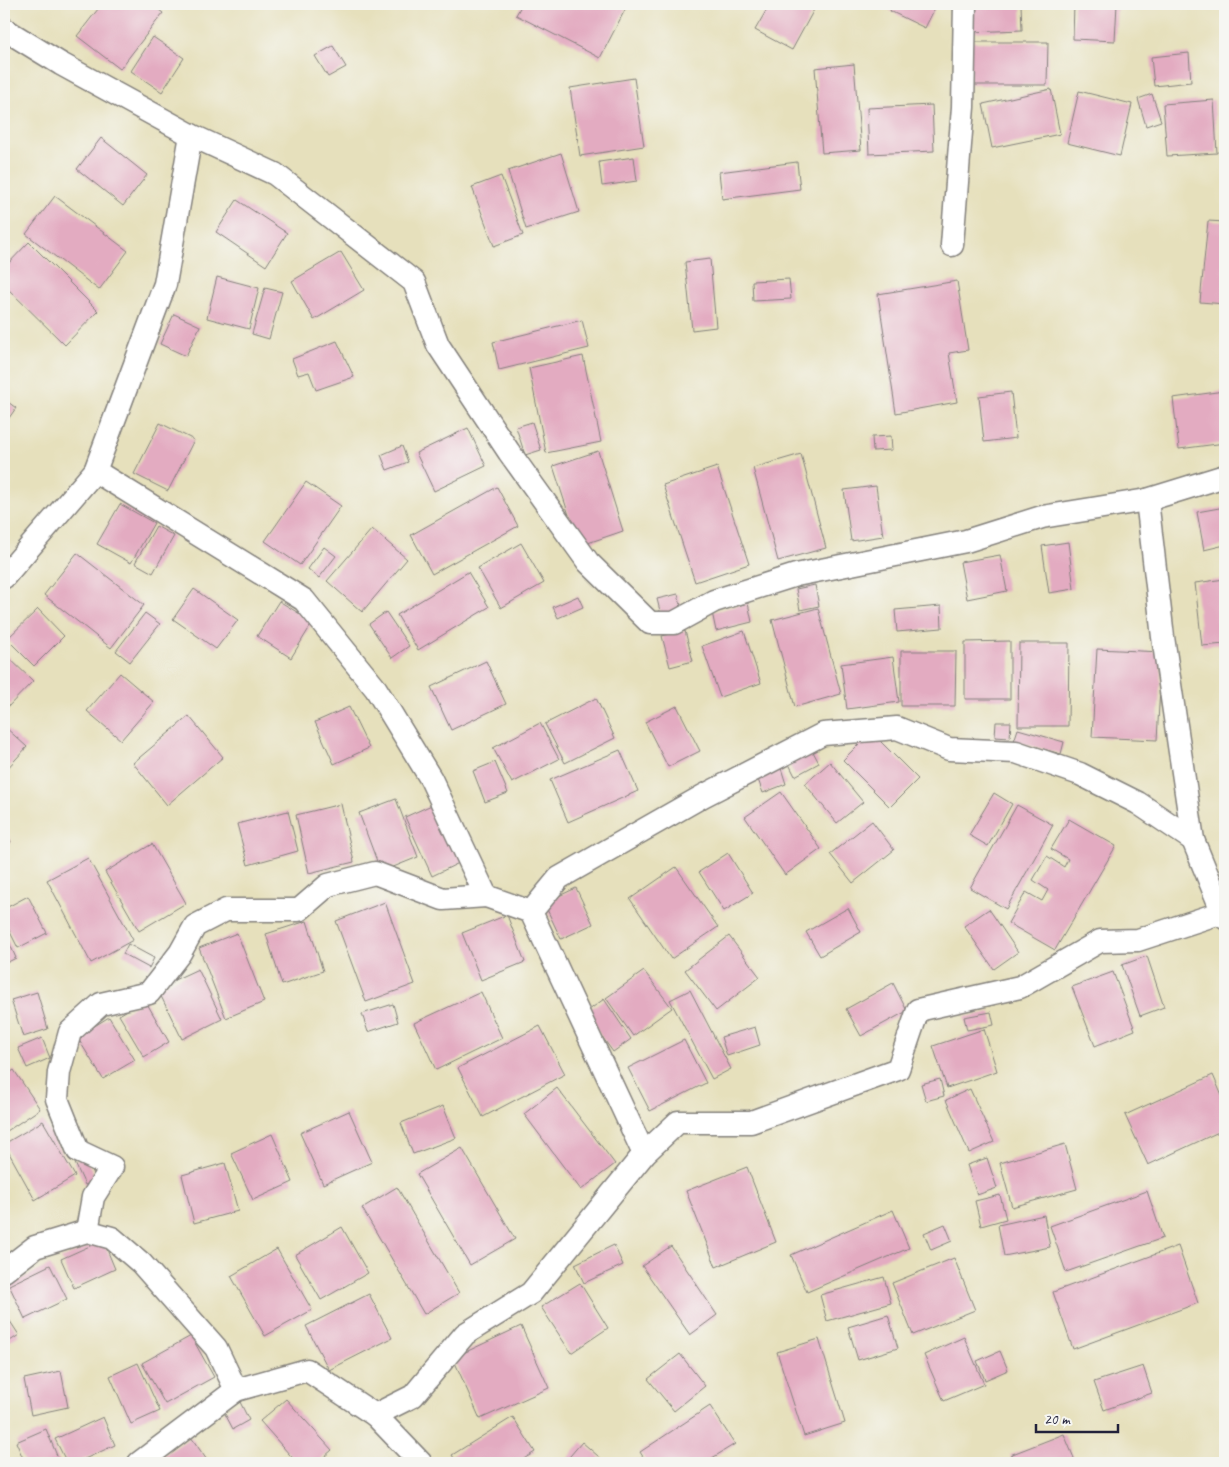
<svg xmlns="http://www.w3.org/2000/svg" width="1229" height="1467" viewBox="0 0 1229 1467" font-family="Caveat,sans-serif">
  <rect width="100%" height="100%" fill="#f6f6f2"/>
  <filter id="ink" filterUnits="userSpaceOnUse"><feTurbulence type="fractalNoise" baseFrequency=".02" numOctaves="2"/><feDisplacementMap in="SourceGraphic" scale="10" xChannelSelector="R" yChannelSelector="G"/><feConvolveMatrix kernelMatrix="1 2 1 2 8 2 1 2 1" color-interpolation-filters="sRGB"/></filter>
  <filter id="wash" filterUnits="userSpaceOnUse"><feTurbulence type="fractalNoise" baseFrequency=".0096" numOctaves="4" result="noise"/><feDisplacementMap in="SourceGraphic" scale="20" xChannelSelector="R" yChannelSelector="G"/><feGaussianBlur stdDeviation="1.12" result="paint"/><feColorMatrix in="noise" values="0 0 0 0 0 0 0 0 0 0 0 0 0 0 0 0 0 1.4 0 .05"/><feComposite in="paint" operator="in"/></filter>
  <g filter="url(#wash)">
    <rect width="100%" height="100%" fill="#e6e0bc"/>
    <g id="blocks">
      <g fill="#e3abc1">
        <polygon points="102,4 151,4 163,13 120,69 77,36"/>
        <polygon points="522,4 628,4 600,58 516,15"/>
        <polygon points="770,4 817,4 792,50 755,30"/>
        <polygon points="893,4 937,4 925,28 890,11"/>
        <polygon points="969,4 1021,4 1022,30 970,32"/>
        <polygon points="1074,4 1117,4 1115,41 1073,39"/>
        <polygon points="153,37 184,58 162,92 131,71"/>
        <polygon points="970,42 1048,42 1047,85 970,85"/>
        <polygon points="333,46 346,67 328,77 315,56"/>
        <polygon points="1189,53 1191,82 1154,86 1151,57"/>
        <polygon points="854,64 861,150 822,153 815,68"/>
        <polygon points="634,78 644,146 580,156 570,88"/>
        <polygon points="1051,89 1060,134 992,148 983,104"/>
        <polygon points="1079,91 1132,104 1120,156 1067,143"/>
        <polygon points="1152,94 1161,121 1146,126 1138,99"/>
        <polygon points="1214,100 1217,153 1167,156 1163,104"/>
        <polygon points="932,105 934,151 869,154 867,108"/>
        <polygon points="101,138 147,175 123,206 77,169"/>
        <polygon points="561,153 579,212 526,229 508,171"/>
        <polygon points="634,157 637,181 602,186 599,162"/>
        <polygon points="797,162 800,189 722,199 719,172"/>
        <polygon points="501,176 523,235 494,246 472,187"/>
        <polygon points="55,196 128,251 99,290 26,234"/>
        <polygon points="237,200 287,233 266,266 216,232"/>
        <polygon points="1208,221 1225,222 1225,304 1200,302"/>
        <polygon points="29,242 98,311 65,345 4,285 4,268"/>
        <polygon points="341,252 364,290 314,320 292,281"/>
        <polygon points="710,259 716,327 692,330 685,262"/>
        <polygon points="217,277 259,288 249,329 207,318"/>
        <polygon points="789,279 791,299 753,301 752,281"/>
        <polygon points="957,281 968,350 949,353 957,402 896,413 878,294"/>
        <polygon points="265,288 282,292 269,339 252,334"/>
        <polygon points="174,314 200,326 186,356 160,344"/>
        <polygon points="582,320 589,348 499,370 493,342"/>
        <polygon points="337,341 354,377 316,390 309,372 298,375 292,359"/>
        <polygon points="583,356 601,442 546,453 529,368"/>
        <polygon points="1224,391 1225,443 1179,449 1173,398"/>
        <polygon points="1011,392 1016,438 984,442 979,396"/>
        <polygon points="4,399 16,408 4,425"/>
        <polygon points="532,422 541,450 525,455 516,427"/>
        <polygon points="160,423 194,440 168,491 134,474"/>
        <polygon points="468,428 486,466 434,491 416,453"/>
        <polygon points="891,436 892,450 873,451 872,437"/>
        <polygon points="402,446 408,462 387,470 381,455"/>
        <polygon points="598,451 623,531 579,546 553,466"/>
        <polygon points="801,454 826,548 778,561 753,468"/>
        <polygon points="717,467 749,564 695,582 663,485"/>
        <polygon points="306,482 341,506 300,565 265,541"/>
        <polygon points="876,486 883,536 851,541 844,490"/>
        <polygon points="497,487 518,526 432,574 411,535"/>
        <polygon points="120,504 154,523 131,563 97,544"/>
        <polygon points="1225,507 1225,545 1204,550 1197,512"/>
        <polygon points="156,526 174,536 153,573 135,563"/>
        <polygon points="372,529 407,559 362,612 327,581"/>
        <polygon points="1068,542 1074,589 1049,593 1042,546"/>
        <polygon points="521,543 544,583 501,608 478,568"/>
        <polygon points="324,547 336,556 319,578 308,569"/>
        <polygon points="77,553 144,605 111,648 44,595"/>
        <polygon points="1000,555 1007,591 967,599 960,562"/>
        <polygon points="468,572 489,607 418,650 397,615"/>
        <polygon points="1225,579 1225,644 1202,646 1195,583"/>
        <polygon points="815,585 819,606 800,610 796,589"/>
        <polygon points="194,589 238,620 216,649 173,619"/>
        <polygon points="678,594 682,610 661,615 657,599"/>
        <polygon points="578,596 583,607 558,618 553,607"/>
        <polygon points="279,601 313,622 291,658 257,636"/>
        <polygon points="748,603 752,622 716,631 712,612"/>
        <polygon points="941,606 942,628 897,632 895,610"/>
        <polygon points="818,608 841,694 795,707 772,620"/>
        <polygon points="38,609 64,636 34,666 7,639"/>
        <polygon points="386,612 409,646 392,658 369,624"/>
        <polygon points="145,613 160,624 130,662 116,651"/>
        <polygon points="685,631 693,661 670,667 662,636"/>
        <polygon points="744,631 761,683 720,697 702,646"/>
        <polygon points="1010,641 1010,699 965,699 965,642"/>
        <polygon points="1019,643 1069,643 1068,726 1018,726"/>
        <polygon points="1097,649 1162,652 1157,740 1092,737"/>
        <polygon points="901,651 956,651 955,706 901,706"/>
        <polygon points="6,655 33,681 5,710 4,658"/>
        <polygon points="893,657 899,702 847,709 841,664"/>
        <polygon points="486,661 506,704 451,730 431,687"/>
        <polygon points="120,673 154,702 121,740 87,711"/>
        <polygon points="596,698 615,738 565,763 545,724"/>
        <polygon points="677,706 700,751 668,767 645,722"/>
        <polygon points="349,707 369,748 334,764 315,722"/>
        <polygon points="189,716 223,757 167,805 133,763"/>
        <polygon points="996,722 1011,722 1010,738 995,737"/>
        <polygon points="540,723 559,759 512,783 493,748"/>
        <polygon points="4,726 27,747 4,772"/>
        <polygon points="1018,729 1064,742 1061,754 1014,741"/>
        <polygon points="871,732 918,779 890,807 843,760"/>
        <polygon points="810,746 819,763 795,776 787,760"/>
        <polygon points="620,750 638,791 568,822 550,780"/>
        <polygon points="495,762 508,793 485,802 473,771"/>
        <polygon points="830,762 863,802 837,823 805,784"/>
        <polygon points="780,765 786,784 763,793 756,774"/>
        <polygon points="781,792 821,849 785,875 745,817"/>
        <polygon points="994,793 1012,804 988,846 969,835"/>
        <polygon points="396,799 418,857 381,872 359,813"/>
        <polygon points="436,803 463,861 432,876 405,817"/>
        <polygon points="341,804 354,862 309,873 296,815"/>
        <polygon points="1017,805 1053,825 1006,909 970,888"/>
        <polygon points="288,811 298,851 248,865 237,824"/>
        <polygon points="1069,819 1116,846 1055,950 1008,923 1026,892 1042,901 1048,890 1033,880 1047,856 1064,867 1068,859 1051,849"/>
        <polygon points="872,821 894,850 853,883 830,854"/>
        <polygon points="4,828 11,842 4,846"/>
        <polygon points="152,844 186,903 139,931 105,872"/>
        <polygon points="728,853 753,893 724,911 699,872"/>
        <polygon points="88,858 133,940 91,963 47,880"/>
        <polygon points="676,867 718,927 671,959 630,899"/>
        <polygon points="576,888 593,924 561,939 544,903"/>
        <polygon points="28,896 47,933 18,948 4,920 4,909"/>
        <polygon points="385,902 415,984 366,1002 336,921"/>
        <polygon points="848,908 861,932 820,956 806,932"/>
        <polygon points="989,909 1018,952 994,969 964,926"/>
        <polygon points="507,915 525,962 481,980 462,933"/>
        <polygon points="307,921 323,971 282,985 266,934"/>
        <polygon points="4,931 16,958 4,964"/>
        <polygon points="237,933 264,1002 226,1018 199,948"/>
        <polygon points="729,936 760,977 716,1011 685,970"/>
        <polygon points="128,944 154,958 149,968 123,954"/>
        <polygon points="1147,956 1164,1007 1140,1016 1122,965"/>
        <polygon points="198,969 222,1019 182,1039 157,988"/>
        <polygon points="644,971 672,1008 633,1036 606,998"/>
        <polygon points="1113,972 1135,1030 1095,1046 1072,987"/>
        <polygon points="893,983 907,1011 861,1036 846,1009"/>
        <polygon points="690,990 731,1069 712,1079 670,1000"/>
        <polygon points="37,992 48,1029 23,1037 11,1000"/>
        <polygon points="481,992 502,1038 436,1070 414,1023"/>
        <polygon points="604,999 631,1039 613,1052 585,1013"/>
        <polygon points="145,1000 169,1042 144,1057 119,1015"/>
        <polygon points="393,1004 398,1022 368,1032 362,1014"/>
        <polygon points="991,1012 994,1025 967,1030 964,1017"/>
        <polygon points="109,1017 135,1060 103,1079 77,1037"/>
        <polygon points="540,1026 565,1074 483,1117 458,1068"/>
        <polygon points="755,1027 760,1045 727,1056 721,1037"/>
        <polygon points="984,1029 997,1071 947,1088 933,1046"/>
        <polygon points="42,1038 50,1058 27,1068 18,1048"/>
        <polygon points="684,1040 706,1083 650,1111 628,1068"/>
        <polygon points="14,1070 40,1109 4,1133 4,1077"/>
        <polygon points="1213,1075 1225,1103 1225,1129 1148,1165 1125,1115"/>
        <polygon points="940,1079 944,1096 926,1101 921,1084"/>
        <polygon points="557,1088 615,1164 581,1190 524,1114"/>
        <polygon points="970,1089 994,1142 969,1153 946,1100"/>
        <polygon points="443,1106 456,1138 413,1154 401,1123"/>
        <polygon points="349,1111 372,1162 323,1184 300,1133"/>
        <polygon points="43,1121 75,1176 35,1200 4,1144"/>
        <polygon points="272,1134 293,1182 253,1200 231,1153"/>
        <polygon points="1065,1144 1077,1189 1012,1207 1000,1163"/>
        <polygon points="462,1148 515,1239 470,1265 417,1174"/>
        <polygon points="85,1157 97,1180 85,1185 74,1161"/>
        <polygon points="987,1158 997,1188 977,1195 967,1165"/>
        <polygon points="225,1163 238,1211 194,1223 182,1175"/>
        <polygon points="747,1167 776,1242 716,1267 686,1191"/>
        <polygon points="397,1187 459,1293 424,1314 362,1208"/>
        <polygon points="1147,1191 1163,1238 1066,1272 1050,1226"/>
        <polygon points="1000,1195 1006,1219 981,1226 975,1201"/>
        <polygon points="893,1210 909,1248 807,1292 791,1255"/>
        <polygon points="1044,1215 1050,1247 1004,1256 998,1225"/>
        <polygon points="945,1224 952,1241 931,1250 924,1233"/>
        <polygon points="342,1227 368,1273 321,1300 295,1255"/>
        <polygon points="103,1240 115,1269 74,1288 61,1259"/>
        <polygon points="614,1245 623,1265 584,1283 575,1264"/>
        <polygon points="671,1246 717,1315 690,1335 642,1266"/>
        <polygon points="1178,1246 1198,1303 1073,1349 1053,1292"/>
        <polygon points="277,1249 312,1310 265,1336 231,1276"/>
        <polygon points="954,1258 975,1310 913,1335 892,1283"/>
        <polygon points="50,1265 67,1299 25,1319 9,1285"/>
        <polygon points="884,1277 891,1303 827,1321 820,1295"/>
        <polygon points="580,1283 608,1328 571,1353 541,1307"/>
        <polygon points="369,1294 392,1338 329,1370 306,1326"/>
        <polygon points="4,1312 19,1335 4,1345"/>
        <polygon points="888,1315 898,1348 858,1360 848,1327"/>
        <polygon points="521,1326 549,1388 480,1419 453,1358"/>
        <polygon points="191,1336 214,1377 165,1404 142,1363"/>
        <polygon points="964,1337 984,1384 944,1401 924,1355"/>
        <polygon points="819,1339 845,1423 804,1436 777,1352"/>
        <polygon points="1000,1351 1008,1370 985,1380 977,1361"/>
        <polygon points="680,1354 705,1386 674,1411 648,1379"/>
        <polygon points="138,1363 160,1411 131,1424 110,1376"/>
        <polygon points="1143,1366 1152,1393 1104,1410 1094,1382"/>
        <polygon points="61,1371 68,1407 31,1415 24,1379"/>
        <polygon points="286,1399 332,1450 317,1463 297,1463 260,1421"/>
        <polygon points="240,1402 249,1420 233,1429 224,1412"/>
        <polygon points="710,1406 735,1444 704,1463 647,1463 640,1452"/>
        <polygon points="103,1417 115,1445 76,1463 67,1463 55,1439"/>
        <polygon points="513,1417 535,1452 517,1463 457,1463 452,1455"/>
        <polygon points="46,1429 60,1463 25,1463 16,1442"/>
        <polygon points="1064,1434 1076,1463 1013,1463 1010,1455"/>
        <polygon points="191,1437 209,1463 152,1463"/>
        <polygon points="582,1442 606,1463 564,1463"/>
      </g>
    </g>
  </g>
  <g filter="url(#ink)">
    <use href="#blocks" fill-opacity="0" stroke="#84817c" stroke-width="1"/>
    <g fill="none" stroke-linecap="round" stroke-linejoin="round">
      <defs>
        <g id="street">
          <polyline points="4,29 61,64 191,135 275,174 414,282 438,345 509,452 588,562 650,623 674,623 714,601 796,575 966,541 1042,517 1147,500 1225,476"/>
          <polyline points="952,245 963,107 965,4"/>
          <polyline points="95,471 304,600 376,689 431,779 486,896 531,912 644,1154"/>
          <polyline points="1147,500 1163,637 1193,840 1225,918"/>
          <polyline points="4,577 95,471 165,284 191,135"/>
          <polyline points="531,912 559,878 703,796 823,734 897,728 949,749 1016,752 1080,774 1138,803 1193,840"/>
          <polyline points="87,1231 93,1197 112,1167 78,1151 57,1099 59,1072 70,1032 101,1004 149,993 180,953 195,926 226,910 299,910 328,885 375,873 443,899 486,896"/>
          <polyline points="4,1271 35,1247 87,1231 112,1238 141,1263 216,1348 236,1390"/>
          <polyline points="375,1415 413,1396 465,1334 531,1293 644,1154 678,1122 751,1122 898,1069 918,1010 1020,987 1100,941 1138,940 1223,912"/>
          <polyline points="139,1463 236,1390 307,1370 375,1415 421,1463"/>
        </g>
      </defs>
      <use href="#street" stroke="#84817c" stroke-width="25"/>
      <use href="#street" stroke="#fff" stroke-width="22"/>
    </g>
  </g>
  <rect width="1229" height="1467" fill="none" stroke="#f6f6f2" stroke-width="20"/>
  <path d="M1036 1424v8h82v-8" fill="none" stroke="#22223b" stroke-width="2.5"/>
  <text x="1044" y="1424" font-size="15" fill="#22223b" stroke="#f6f6f2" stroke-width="4" paint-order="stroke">20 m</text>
</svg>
